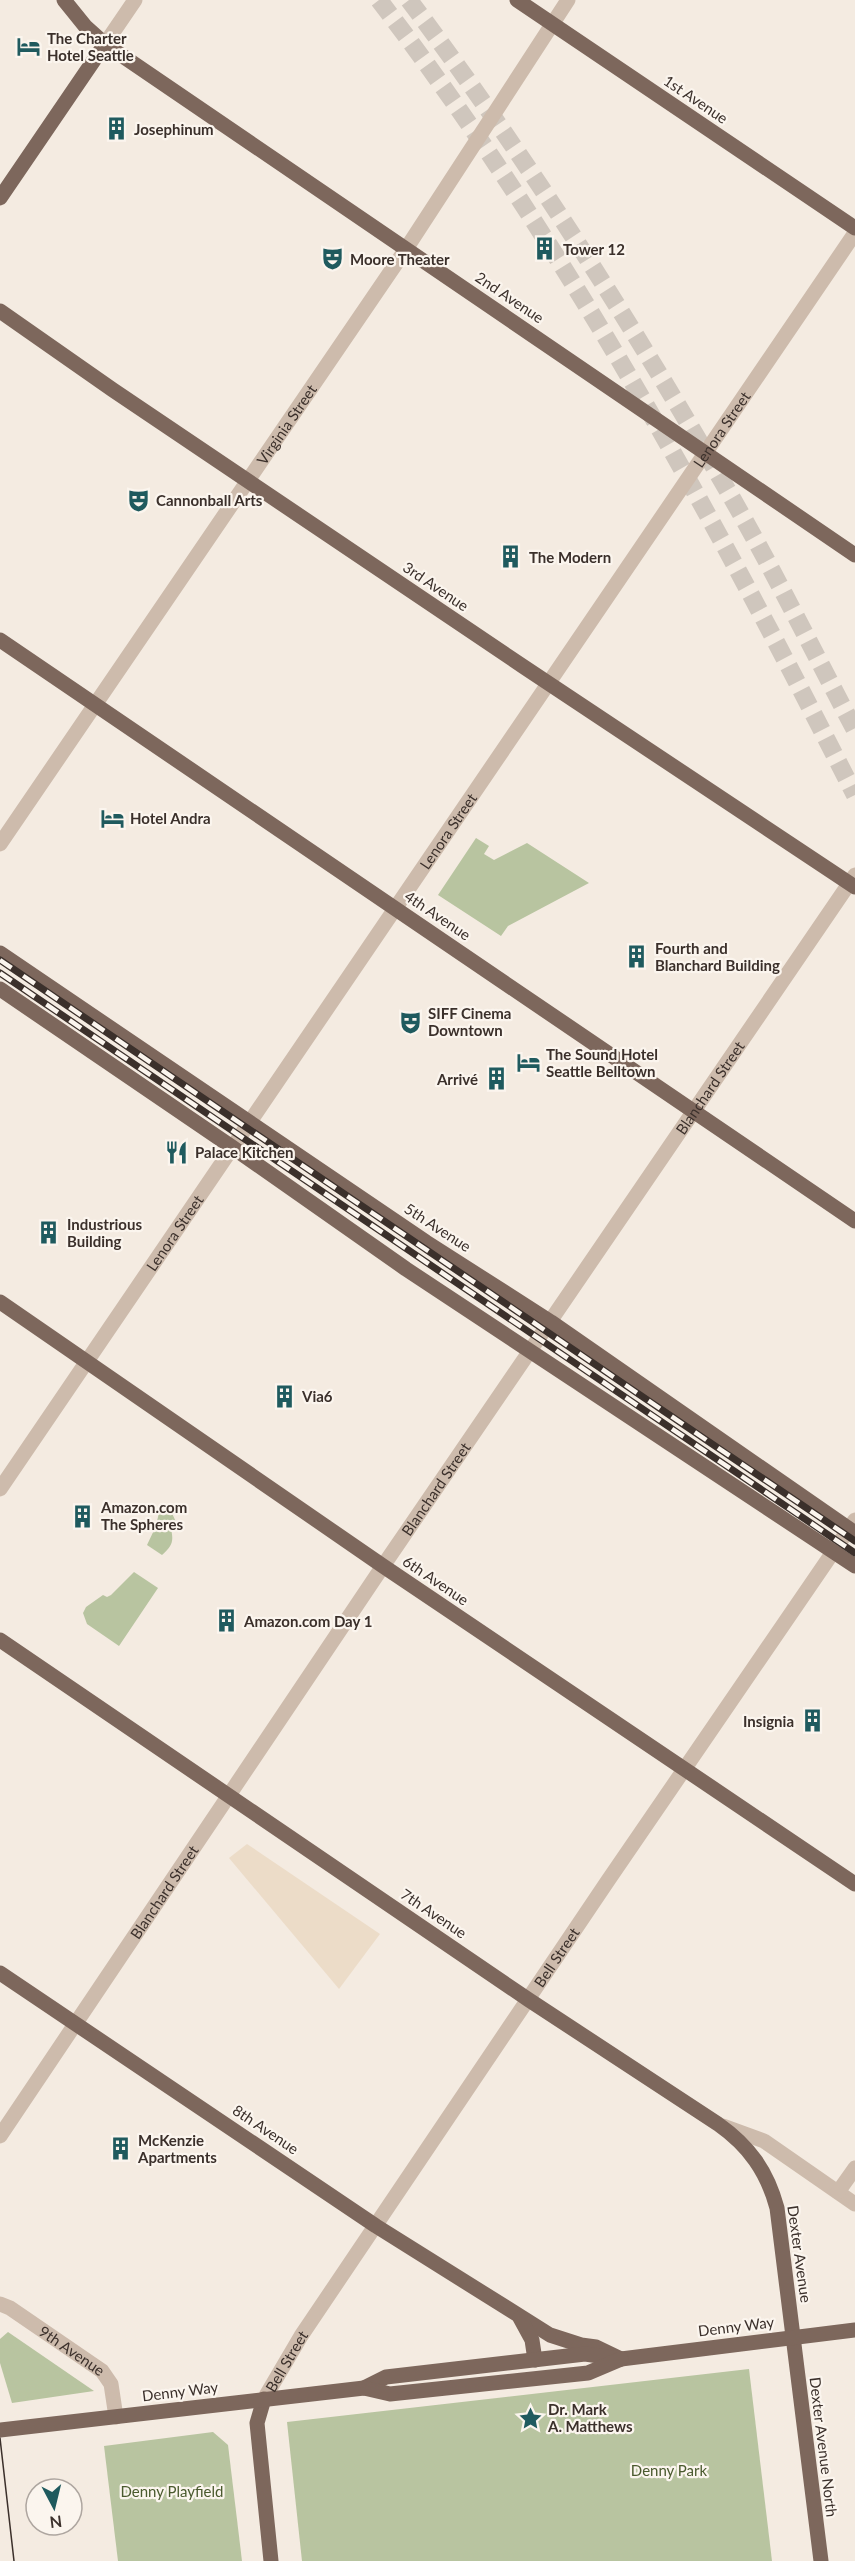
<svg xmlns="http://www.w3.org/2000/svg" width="855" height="2561" viewBox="0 0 855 2561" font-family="Lato,sans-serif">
  <rect width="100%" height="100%" fill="#f4ebe1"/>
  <g fill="#b8c4a0">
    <polygon points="476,838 489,846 484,854 494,860 527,843 589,883 508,926 501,936 438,895"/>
    <path d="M160,1508L171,1511L176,1522L171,1529C174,1542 172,1546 162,1555L147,1545L156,1526Z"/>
    <polygon points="134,1572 158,1588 119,1646 87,1624 83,1613 86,1607 103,1595 107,1597 111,1595"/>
    <polygon points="8,2332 94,2391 12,2403 0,2363 0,2339"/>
    <polygon points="749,2369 772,2561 302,2561 287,2422"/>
    <polygon points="213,2432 228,2445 242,2561 118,2561 104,2446"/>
  </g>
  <polygon fill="#ecdcc8" points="247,1844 380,1934 339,1989 229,1858"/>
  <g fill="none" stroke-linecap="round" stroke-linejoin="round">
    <g stroke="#cfc6bd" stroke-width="18" stroke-dasharray="18 9" stroke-linecap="butt">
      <path d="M379,0C567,246 715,520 855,795"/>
      <path d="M409,0C525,155 629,319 725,486C771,565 812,649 855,730"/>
    </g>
    <g stroke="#cdbbac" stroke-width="15">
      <polyline points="105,44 135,0"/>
      <path id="s1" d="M0,844L406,249L568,0"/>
      <path id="s2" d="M0,1489L855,233"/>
      <polyline points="723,2126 764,2141 855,2204"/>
      <path id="s3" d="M0,2136L383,1566L855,875"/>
      <polyline points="838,2192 855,2168"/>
      <path id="s4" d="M0,2304L10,2308L102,2371L111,2384L116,2417"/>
      <path id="s5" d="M264,2399L301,2336L607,1882L855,1520"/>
    </g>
    <g stroke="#7d675c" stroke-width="15">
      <polyline points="64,0 85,26 105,44 855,555"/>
      <polyline points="517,0 855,228"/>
      <polyline points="0,198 105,44"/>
      <polyline points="0,311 113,390 524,667 855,887"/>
      <polyline points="0,640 855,1221"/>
      <polyline points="0,953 426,1242 551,1322 855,1533"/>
      <polyline points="0,989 232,1147 406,1269 855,1566"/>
      <polyline points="0,1302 383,1566 855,1884"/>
      <path d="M0,1640L529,2000L718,2124C749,2146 767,2171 777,2208L821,2561"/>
      <polyline points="0,1973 376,2226 550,2335 581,2345 596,2347 621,2359"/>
      <polyline points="520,2318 532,2340 535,2360"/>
      <polyline points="364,2388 386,2377 585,2354 621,2359 855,2330"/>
      <polyline points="264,2399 257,2423 271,2561"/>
      <polyline points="0,2430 364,2388 390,2394 588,2373 621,2359"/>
    </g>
    <polyline stroke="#3b302b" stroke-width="1.5" points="0,2438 14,2561"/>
    <defs>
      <g id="rail">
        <polyline points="0,960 855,1541"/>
        <polyline points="0,973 855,1553"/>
      </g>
    </defs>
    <use href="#rail" stroke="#3b302b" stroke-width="7"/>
    <use href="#rail" stroke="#fbf5ee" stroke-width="4.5" stroke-dasharray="14" stroke-linecap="butt"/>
  </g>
  <defs>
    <symbol id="hotel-bare" viewBox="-9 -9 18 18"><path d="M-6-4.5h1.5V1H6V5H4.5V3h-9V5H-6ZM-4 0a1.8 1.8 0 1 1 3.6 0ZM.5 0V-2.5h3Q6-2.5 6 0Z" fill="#1f5a5e" stroke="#fbf5ee" stroke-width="2.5" paint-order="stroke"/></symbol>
    <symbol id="building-bare" viewBox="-9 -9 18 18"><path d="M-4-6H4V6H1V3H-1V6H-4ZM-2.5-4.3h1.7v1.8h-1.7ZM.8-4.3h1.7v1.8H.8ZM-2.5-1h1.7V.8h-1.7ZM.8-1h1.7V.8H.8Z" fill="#1f5a5e" stroke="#fbf5ee" stroke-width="2.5" paint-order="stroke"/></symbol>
    <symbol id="theatre-bare" viewBox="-9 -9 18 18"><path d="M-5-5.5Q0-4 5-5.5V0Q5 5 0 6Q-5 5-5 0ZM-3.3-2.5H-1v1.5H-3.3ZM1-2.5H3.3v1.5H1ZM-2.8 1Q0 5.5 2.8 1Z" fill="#1f5a5e" stroke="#fbf5ee" stroke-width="2.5" paint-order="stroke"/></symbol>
    <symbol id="restaurant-bare" viewBox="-9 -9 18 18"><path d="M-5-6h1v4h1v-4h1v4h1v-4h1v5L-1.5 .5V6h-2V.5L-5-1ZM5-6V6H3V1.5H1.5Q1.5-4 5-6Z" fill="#1f5a5e" stroke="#fbf5ee" stroke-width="2.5" paint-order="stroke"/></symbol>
    <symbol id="sight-bare" viewBox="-9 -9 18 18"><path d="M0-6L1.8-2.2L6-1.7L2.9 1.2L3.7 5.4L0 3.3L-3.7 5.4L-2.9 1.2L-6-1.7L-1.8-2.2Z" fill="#1f5a5e" stroke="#fbf5ee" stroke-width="2.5" paint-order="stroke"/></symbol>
  </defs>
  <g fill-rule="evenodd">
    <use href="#hotel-bare" x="12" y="30" width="33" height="33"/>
    <use href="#building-bare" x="100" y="112" width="33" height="33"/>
    <use href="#building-bare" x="528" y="232" width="33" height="33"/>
    <use href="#theatre-bare" x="316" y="242" width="33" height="33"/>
    <use href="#theatre-bare" x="122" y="484" width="33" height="33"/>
    <use href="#building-bare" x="494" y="540" width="33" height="33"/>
    <use href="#hotel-bare" x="96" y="802" width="33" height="33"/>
    <use href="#building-bare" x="620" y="940" width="33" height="33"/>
    <use href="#theatre-bare" x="394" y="1006" width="33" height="33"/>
    <use href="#hotel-bare" x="512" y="1046" width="33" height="33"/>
    <use href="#building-bare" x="480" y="1062" width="33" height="33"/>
    <use href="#restaurant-bare" x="160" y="1136" width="33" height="33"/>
    <use href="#building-bare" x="32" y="1216" width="33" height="33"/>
    <use href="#building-bare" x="268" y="1380" width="33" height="33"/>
    <use href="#building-bare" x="66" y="1500" width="33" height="33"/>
    <use href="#building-bare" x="210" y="1604" width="33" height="33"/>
    <use href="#building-bare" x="796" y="1704" width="33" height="33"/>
    <use href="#building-bare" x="104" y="2132" width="33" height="33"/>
    <use href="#sight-bare" x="514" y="2402" width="33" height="33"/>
  </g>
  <g text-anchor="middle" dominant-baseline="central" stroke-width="4.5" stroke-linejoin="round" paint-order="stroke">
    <g font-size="15" font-weight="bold" fill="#3b302b" stroke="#fbf5ee" text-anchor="start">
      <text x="47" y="38">The Charter<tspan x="47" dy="17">Hotel Seattle</tspan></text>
      <text x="134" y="129">Josephinum</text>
      <text x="563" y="249">Tower 12</text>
      <text x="350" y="259">Moore Theater</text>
      <text x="156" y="500">Cannonball Arts</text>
      <text x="529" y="557">The Modern</text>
      <text x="130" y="818">Hotel Andra</text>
      <text x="655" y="948">Fourth and<tspan x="655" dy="17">Blanchard Building</tspan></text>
      <text x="428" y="1013">SIFF Cinema<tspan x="428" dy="17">Downtown</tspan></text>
      <text x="546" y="1054">The Sound Hotel<tspan x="546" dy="17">Seattle Belltown</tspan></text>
      <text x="478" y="1079" text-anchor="end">Arrivé</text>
      <text x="195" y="1152">Palace Kitchen</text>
      <text x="67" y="1224">Industrious<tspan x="67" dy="17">Building</tspan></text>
      <text x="302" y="1396">Via6</text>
      <text x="101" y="1507">Amazon.com<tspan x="101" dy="17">The Spheres</tspan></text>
      <text x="244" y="1621">Amazon.com Day 1</text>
      <text x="794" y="1721" text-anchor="end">Insignia</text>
      <text x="138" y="2140">McKenzie<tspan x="138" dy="17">Apartments</tspan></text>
      <text x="548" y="2409">Dr. Mark<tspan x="548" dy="17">A. Matthews</tspan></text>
    </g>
    <g font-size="15" fill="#3b302b" stroke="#fbf5ee">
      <text transform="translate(696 99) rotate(34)">1st Avenue</text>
      <text transform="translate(510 297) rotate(34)">2nd Avenue</text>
      <text stroke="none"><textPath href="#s1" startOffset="508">Virginia Street</textPath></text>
      <text stroke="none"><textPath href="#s2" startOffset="1282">Lenora Street</textPath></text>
      <text transform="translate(436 586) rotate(34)">3rd Avenue</text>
      <text stroke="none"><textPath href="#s2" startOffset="796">Lenora Street</textPath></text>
      <text transform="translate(438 915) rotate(34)">4th Avenue</text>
      <text stroke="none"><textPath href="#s3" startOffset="1266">Blanchard Street</textPath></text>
      <text transform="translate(438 1227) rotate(33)">5th Avenue</text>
      <text stroke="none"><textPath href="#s2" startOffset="310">Lenora Street</textPath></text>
      <text stroke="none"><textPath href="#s3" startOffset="780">Blanchard Street</textPath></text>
      <text transform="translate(436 1580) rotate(34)">6th Avenue</text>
      <text stroke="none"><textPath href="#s3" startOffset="294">Blanchard Street</textPath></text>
      <text transform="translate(434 1913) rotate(34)">7th Avenue</text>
      <text stroke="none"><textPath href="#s5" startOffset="530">Bell Street</textPath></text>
      <text transform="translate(266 2129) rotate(34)">8th Avenue</text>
      <text transform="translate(800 2254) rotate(82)">Dexter Avenue</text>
      <text transform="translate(736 2326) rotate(-7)">Denny Way</text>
      <text stroke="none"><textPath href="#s4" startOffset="86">9th Avenue</textPath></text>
      <text stroke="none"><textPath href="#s5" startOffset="44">Bell Street</textPath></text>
      <text transform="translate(180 2391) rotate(-7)">Denny Way</text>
      <text transform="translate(824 2447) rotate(83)">Dexter Avenue North</text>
    </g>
    <g font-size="15" fill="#4a5a2e" stroke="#fbf5ee">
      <text x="669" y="2470">Denny Park</text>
      <text x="172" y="2491">Denny Playfield</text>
    </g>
  </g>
  <g transform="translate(54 2507) rotate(173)"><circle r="28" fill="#fbf5ee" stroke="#aea6a0" stroke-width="1.5"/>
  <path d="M0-4.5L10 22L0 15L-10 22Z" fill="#1f5a5e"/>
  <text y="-9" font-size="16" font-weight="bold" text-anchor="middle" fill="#3b302b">N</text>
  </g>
</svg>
